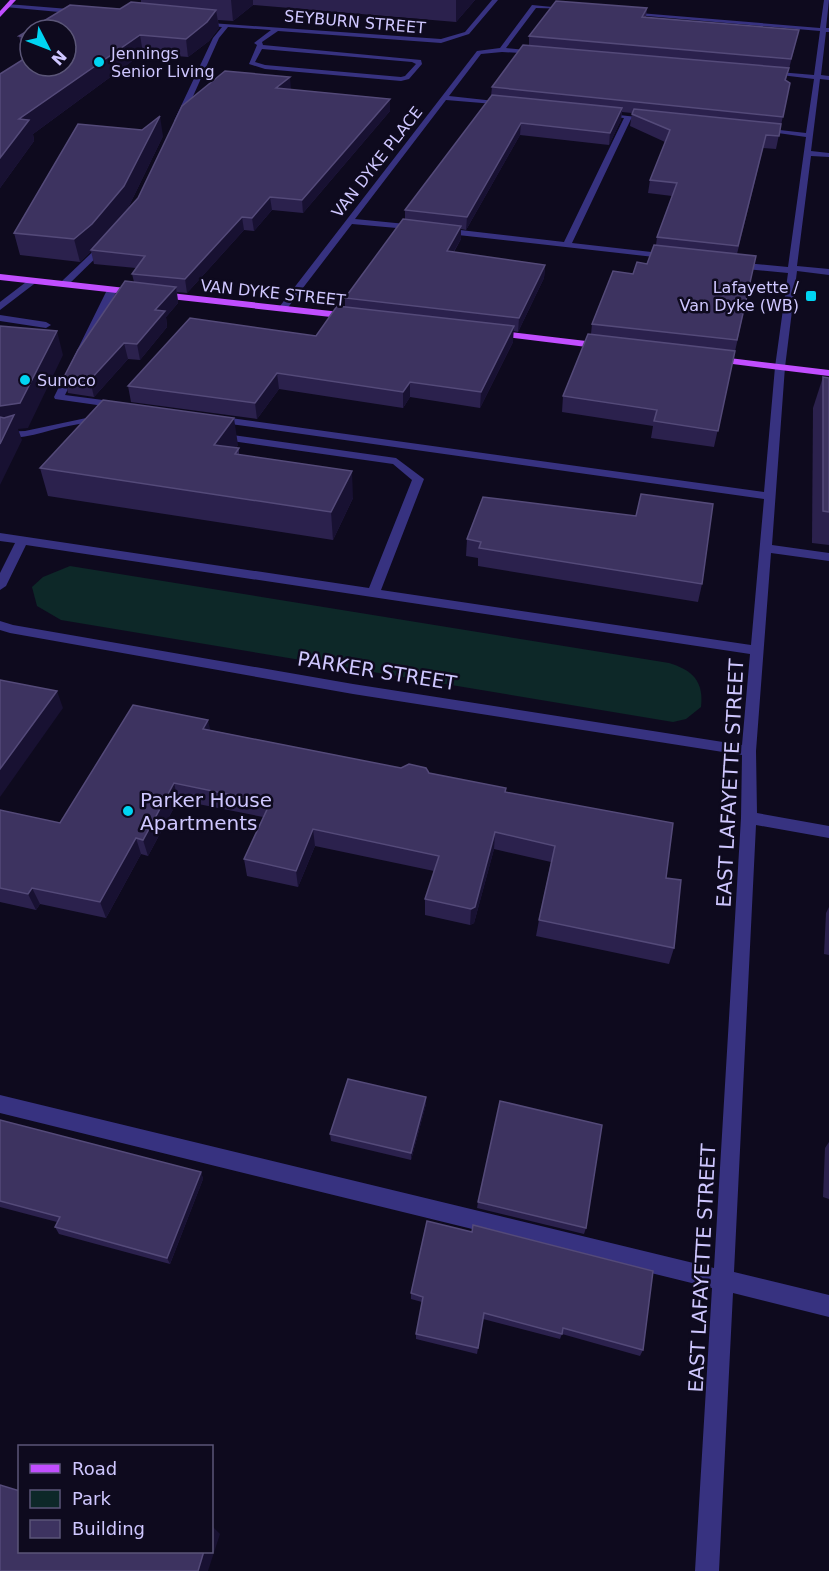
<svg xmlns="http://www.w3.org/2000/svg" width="829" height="1571" viewBox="0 0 829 1571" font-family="'DejaVu Sans',sans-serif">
  <rect width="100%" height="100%" fill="#0e0a1e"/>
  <path fill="#0d2828" d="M70,566L669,663C692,670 704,681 701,707L686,719L673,722L61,620L37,606L32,587L43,577Z"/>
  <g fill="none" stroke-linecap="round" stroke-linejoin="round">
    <g fill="#373280" fill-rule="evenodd">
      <path d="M492,0H498L469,34L441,43L278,31L262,42L263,45L421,60L422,64L409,79L401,81L265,69L249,64L257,45L254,43L271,30L228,27L219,38L182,121L178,123L174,121L213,38L222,27L198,25L196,22L441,39L465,32ZM262,49L412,62L416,64L405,76L401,77L265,65L255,62Z"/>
      <polygon points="824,0 829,0 826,28 829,28 829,32 826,32 821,75 829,76 829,80 820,79 811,151 829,153 829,157 811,156 797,266 829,269 829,275 797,271 785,367 772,545 829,553 829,561 771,553 756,751 757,813 829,826 829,838 756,825 734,1272 829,1295 829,1317 733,1293 719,1571 695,1571 712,1288 0,1113 0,1095 714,1268 741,818 742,755 353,694 10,633 0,630 0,621 13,625 353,684 742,745 750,654 26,545 6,586 0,590 0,573 15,543 0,541 0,533 369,588 412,480 393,464 218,439 213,436 218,433 396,458 424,479 381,590 751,645 764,499 216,422 211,419 216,416 764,492 775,367 788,273 735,268 731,265 735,262 788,267 806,137 757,130 761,128 806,133 814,79 764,73 767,71 814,75 820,31 624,14 627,12 820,28"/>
      <polygon points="7,4 81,10 84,12 81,14 5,7"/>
      <polygon points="532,5 573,9 536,8 506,48 537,51 539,54 502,52 481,54 449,96 504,102 506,105 446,100 355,219 416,225 419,226 419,230 352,224 286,310 280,310 280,306 477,51 500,48"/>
      <polygon points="601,113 655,119 651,121 631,119 572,243 669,254 673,257 672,259 440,233 440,229 443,228 564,242 624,118 603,116"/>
      <polygon points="103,242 110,244 67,286 61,286 61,282"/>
      <polygon points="30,279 38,281 0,310 0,302"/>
      <polygon points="112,287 117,290 65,395 118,402 123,405 118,408 55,399 54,397 107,290"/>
      <polygon points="0,315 46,322 51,325 46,328 0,321"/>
      <path d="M91,417L105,418L110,421C103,427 88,423 79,424C52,428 28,440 0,438V432L25,431Z"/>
    </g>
    <g fill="#c14eff" fill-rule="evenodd">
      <polygon points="10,0 16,0 0,17 0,11"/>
      <polygon points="0,274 349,313 354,316 349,319 0,280"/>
      <polygon points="492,330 603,343 608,346 603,349 489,335 487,333"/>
      <polygon points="713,356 829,370 829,376 709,361 708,359"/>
    </g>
  </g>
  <g fill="#2b214d" fill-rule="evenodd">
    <path d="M141,0H475L456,22L253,5L233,21L218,20L219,28L209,41L188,57L143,53L33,134L34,141L0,188V74L29,55H23L19,36L70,5L120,9L131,2L141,3ZM30,30H66V66H30Z"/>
    <polygon points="647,8 646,17 796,41 786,81 790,83 776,149 763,148 737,254 756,256 714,447 651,438 653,426 562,412 563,396 591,334 592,324 633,274 647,264 656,245 657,237 672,196 648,193 650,180 665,142 630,126 632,113 622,112 621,120 609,145 520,135 466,230 461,229 461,239 454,252 545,265 544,278 518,332 513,331 513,342 480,408 410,397 403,408 279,389 257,419 131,402 128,386 316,336 345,307 345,298 405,220 405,210 491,96 492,87 529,46 529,36"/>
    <polygon points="291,89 390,111 303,213 272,210 254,231 244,230 187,293 177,292 178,303 166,317 167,327 140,360 128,359 94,397 68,393 64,377 134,282 132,274 136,268 94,264 91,251 80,262 20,255 14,233 163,136 128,208 119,218"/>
    <polygon points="823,377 829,378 829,545 812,543 813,408"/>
    <polygon points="238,445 236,448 239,448 239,455 353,498 333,540 48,496 40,468"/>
    <polygon points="483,497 702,584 698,602 478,566 478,558 466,556 467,539"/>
    <polygon points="210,730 401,768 429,773 505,792 666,878 674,948 669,964 536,936 539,920 551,862 494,849 474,923 470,925 425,915 425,899 434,871 315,846 298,887 247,876 244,859 263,817 178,800 148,856 141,854 106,918 40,904 36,910 0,902 0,810 60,823"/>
    <polygon points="829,907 829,955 824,954 826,913"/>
    <polygon points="426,1097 426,1104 411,1160 331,1141 330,1134"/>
    <polygon points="0,1120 201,1172 203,1179 170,1264 59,1234 55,1227 57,1222 0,1207"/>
    <polygon points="829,1142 829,1199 823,1197 825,1148"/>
    <polygon points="478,1202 586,1228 584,1234 477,1208"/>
    <polygon points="427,1221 643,1350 640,1356 562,1334 560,1339 483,1319 477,1354 416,1339 416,1334 422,1302 411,1299 411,1293"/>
  </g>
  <g fill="#181132">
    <polygon points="231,0 253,0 253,5 233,21"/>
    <polygon points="456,0 475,0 456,22"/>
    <polygon points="216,10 219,28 209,41 188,57 186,39"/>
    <polygon points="140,35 143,53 33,134 34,141 0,188 0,158 19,119"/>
    <polygon points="290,77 291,89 277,100 276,88"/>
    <polygon points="390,99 390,111 303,213 302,200"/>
    <polygon points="622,108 621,120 609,145 610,133"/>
    <polygon points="160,116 163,136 128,208 96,246 80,262 74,239"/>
    <polygon points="521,123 520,135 466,230 467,217"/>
    <polygon points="270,197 272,210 254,231 252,218"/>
    <polygon points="242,217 244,230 187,293 185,279"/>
    <polygon points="461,226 461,239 447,263 447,251"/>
    <polygon points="545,265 544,278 518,332 519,318"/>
    <polygon points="176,287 178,303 166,317 167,327 140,360 137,344 155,310"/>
    <polygon points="514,326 513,342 480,408 481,392"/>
    <polygon points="57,331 63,355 28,428 18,429 22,440 0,485 0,406"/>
    <polygon points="124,343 128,359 94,397 90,380"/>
    <polygon points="277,373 279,389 257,419 255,403"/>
    <polygon points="410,382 410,397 403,408 403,392"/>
    <polygon points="234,418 238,445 218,472 214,445"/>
    <polygon points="352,471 353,498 333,540 331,512"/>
    <polygon points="57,691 63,708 0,797 0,769"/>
    <polygon points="208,720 212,737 203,729"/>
    <polygon points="174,783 178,800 148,856 143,840"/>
    <polygon points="313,829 315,846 298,887 296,871"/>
    <polygon points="495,832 494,849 474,923 470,925 471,909"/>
    <polygon points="136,838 141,854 106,918 100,902"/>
    <polygon points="32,888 40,904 36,910 28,894"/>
    <polygon points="426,1097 426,1104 411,1160 411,1153"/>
    <polygon points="201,1172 203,1179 170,1264 167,1258"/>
    <polygon points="213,1527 220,1534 208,1571 198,1571 204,1551 212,1551 212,1530"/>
  </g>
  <g fill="#3d3360" stroke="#544a79" stroke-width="1.5">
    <polygon points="556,1 647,8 642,17 799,30 791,59 529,36"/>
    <polygon points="131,2 216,10 207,22 186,39 140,35 19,119 29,120 0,158 0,74 30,55 30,66 66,66 66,30 30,30 30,37 19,36 70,5 120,9"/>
    <polygon points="523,45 789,68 785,80 790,83 783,117 492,87"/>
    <polygon points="225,71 290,77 276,88 390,99 302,200 270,197 252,218 242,217 185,279 132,274 145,256 91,250 138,198 182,106"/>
    <polygon points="492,95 622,108 610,133 521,123 467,217 405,210"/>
    <polygon points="634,109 781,124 779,136 766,135 738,246 657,237 677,183 650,180 670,130 632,114"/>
    <polygon points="160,116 124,186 92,224 74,239 14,233 78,124 142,130"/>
    <polygon points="403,219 461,226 447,251 545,265 519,318 345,298"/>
    <polygon points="654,245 756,256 737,340 592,324 613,271 633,274 637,262 647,264"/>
    <polygon points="125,281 176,287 155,310 165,311 137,344 124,343 90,380 64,377 78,350"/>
    <polygon points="337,306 514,326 481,392 410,382 403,392 277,373 255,403 128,386 190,318 316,336"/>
    <polygon points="0,326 57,331 20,403 0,406"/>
    <polygon points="588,334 735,351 718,431 654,421 657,410 563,396"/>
    <polygon points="823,377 829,378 829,512 823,511"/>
    <polygon points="103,400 234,418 214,445 239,448 235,454 352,471 331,512 40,468"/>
    <polygon points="14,415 0,444 0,417 4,418"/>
    <polygon points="641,494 713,504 702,584 479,548 481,542 467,539 483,497 636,516"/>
    <polygon points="0,680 57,691 0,769"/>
    <polygon points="133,705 208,720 203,729 401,768 409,764 426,768 429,773 506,788 505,792 673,823 666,878 681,880 674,948 539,920 555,846 495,832 475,907 471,909 425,899 439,856 313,829 296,871 244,859 270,803 174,783 143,840 136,838 100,902 32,888 28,894 0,888 0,810 60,823"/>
    <polygon points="348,1079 426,1097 411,1153 330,1134"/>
    <polygon points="500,1101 602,1125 586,1228 478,1202"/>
    <polygon points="0,1120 201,1172 167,1258 55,1227 60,1217 0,1201"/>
    <polygon points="427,1221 472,1232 473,1225 653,1271 643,1350 563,1328 562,1334 484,1313 478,1348 416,1334 423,1297 411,1293"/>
    <polygon points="0,1485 20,1491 20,1551 204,1551 198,1571 0,1571"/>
  </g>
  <g fill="#00d4f2" stroke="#0e0a1e" stroke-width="2">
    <circle cx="99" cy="62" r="6"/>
    <rect x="805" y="290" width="12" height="12" rx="3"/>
    <circle cx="25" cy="380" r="6"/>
    <circle cx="128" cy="811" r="6"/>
  </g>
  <g text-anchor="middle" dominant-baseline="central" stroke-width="5" stroke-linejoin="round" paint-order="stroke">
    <g font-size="16" fill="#cfc7ff" stroke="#0e0a1e">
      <text transform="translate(355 22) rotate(5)">SEYBURN STREET</text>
      <text transform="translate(377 162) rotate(-52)">VAN DYKE PLACE</text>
      <text transform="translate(273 293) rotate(6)">VAN DYKE STREET</text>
    </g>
    <g font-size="16" fill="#cfc7ff" stroke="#0e0a1e" text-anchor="start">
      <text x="111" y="53">Jennings<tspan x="111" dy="18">Senior Living</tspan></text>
      <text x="799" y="287" text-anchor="end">Lafayette /<tspan x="799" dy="18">Van Dyke (WB)</tspan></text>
      <text x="37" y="380">Sunoco</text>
    </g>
    <g font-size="20" fill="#cfc7ff" stroke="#0e0a1e">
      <text transform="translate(377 671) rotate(9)">PARKER STREET</text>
      <text transform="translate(730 783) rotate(-87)">EAST LAFAYETTE STREET</text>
      <text transform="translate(702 1268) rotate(-87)">EAST LAFAYETTE STREET</text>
    </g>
    <g font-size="20" fill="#cfc7ff" stroke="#0e0a1e" text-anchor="start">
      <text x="140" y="800">Parker House<tspan x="140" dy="23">Apartments</tspan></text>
    </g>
  </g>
  <rect x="18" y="1445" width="195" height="108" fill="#0e0a1e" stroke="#5b5678" stroke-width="1.5"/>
  <rect x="30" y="1464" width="30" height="9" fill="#c14eff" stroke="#5b5678" stroke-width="1.5"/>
  <text x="72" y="1475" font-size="18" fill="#cfc7ff">Road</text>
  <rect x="30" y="1490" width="30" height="18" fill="#0d2828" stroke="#5b5678" stroke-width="1.5"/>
  <text x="72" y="1505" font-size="18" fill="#cfc7ff">Park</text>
  <rect x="30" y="1520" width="30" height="18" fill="#3d3360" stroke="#5b5678" stroke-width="1.5"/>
  <text x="72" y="1535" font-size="18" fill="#cfc7ff">Building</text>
  <g transform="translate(48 48) rotate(132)"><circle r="28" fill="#0e0a1e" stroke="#5b5678" stroke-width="1.5"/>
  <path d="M0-4.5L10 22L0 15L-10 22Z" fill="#00d4f2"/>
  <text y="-9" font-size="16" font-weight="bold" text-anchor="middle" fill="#cfc7ff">N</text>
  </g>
</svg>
